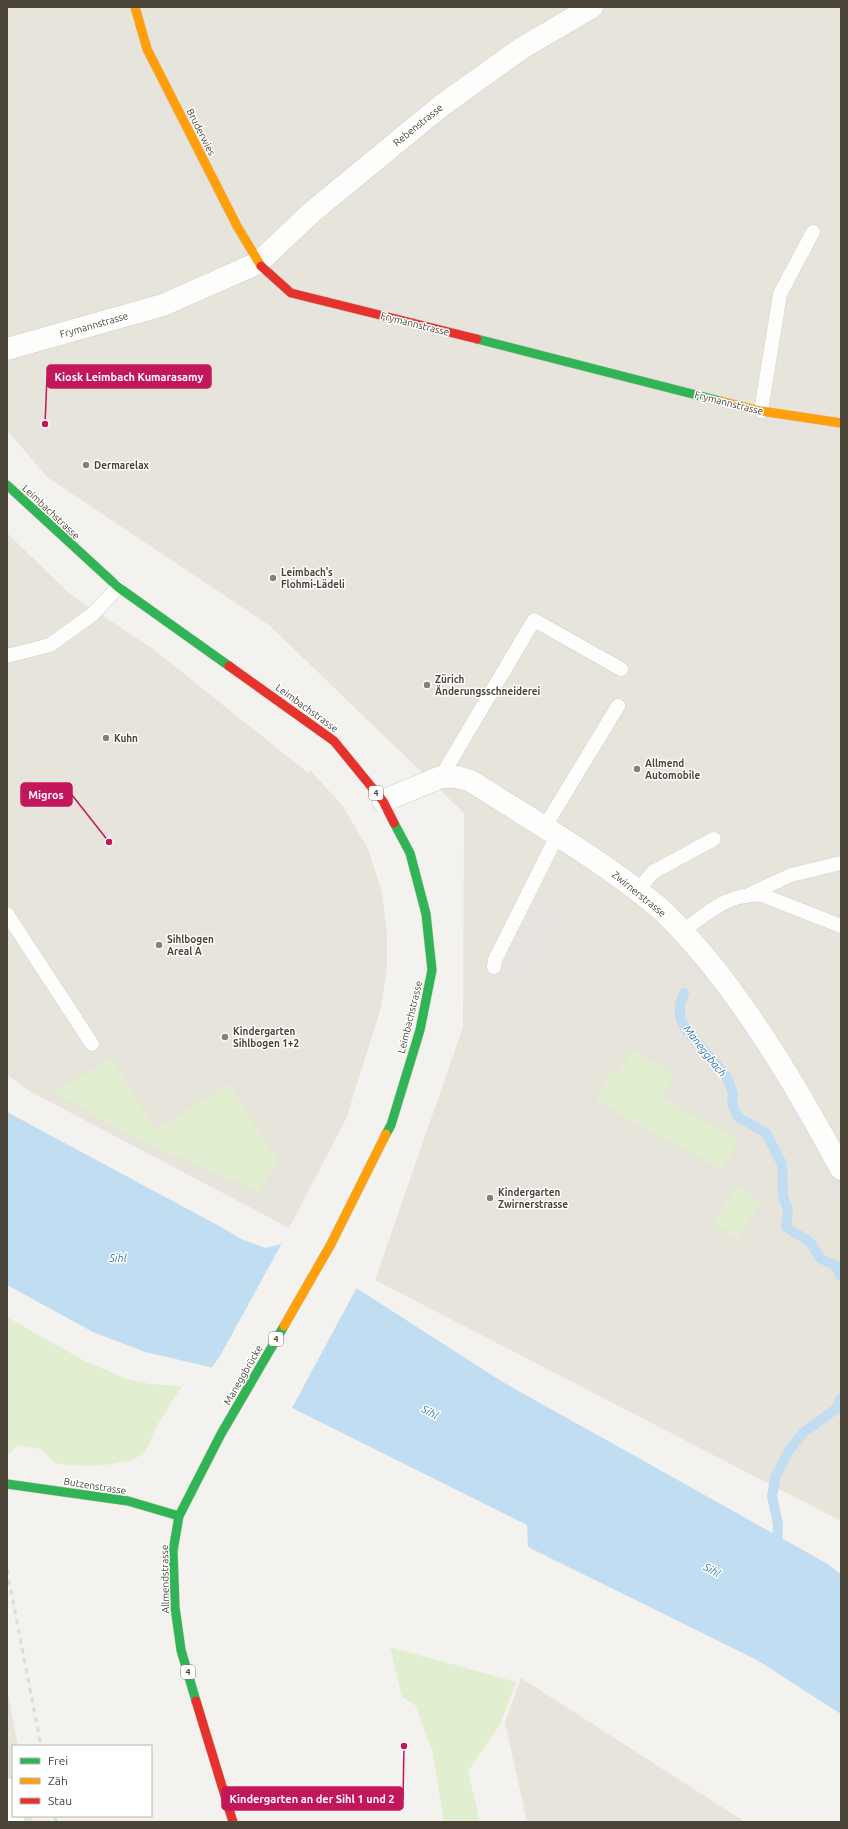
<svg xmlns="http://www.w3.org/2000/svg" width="848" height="1829" viewBox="0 0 848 1829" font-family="Ubuntu,sans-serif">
  <rect width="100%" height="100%" fill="#f4f2ee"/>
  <g fill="#e7e4dc">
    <polygon points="7,7 841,7 841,1521 375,1280 463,1027 464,813 270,626 47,477 7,430"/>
    <polygon points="7,533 71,595 153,649 308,773 310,770 342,805 368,849 382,892 387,933 387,969 380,1011 346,1119 289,1228 33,1093 7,1075"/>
    <polygon points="521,1678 745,1822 527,1822 505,1722"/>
    <polygon points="7,1689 18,1746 13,1746 13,1816 32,1816 33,1822 7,1822"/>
  </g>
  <g fill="#e1eecf">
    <polygon points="631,1050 675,1074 662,1098 739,1140 722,1170 596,1101 612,1071 618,1074"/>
    <polygon points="112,1058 155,1130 229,1084 278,1161 259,1192 156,1148 52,1093"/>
    <polygon points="736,1186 761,1201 739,1239 713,1224"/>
    <path d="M7,1317L83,1360L127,1379L150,1384L182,1386L154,1430C153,1436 149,1447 144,1452C131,1468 73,1467 54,1463L41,1449L18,1445L7,1456Z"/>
    <polygon points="390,1647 516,1682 500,1725 468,1771 480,1822 444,1822 432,1750 415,1705 402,1697"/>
  </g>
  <g fill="#e6e3df">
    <polygon points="486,81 492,89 428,137 422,128"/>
    <polygon points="161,89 188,138 178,143 151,95"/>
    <polygon points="193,151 229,218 220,223 184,156"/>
    <polygon points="350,156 357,164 314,198 308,191"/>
    <polygon points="330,285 423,310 421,318 328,293"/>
    <polygon points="493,328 547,341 545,349 491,336"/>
    <polygon points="644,367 693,380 690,390 641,376"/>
    <polygon points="775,419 841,429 841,438 773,428"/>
    <polygon points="538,893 566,908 524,987 497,972"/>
    <polygon points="692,956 736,1010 830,1160 841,1181 841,1201 823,1165 739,1029 685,961"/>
  </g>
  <polygon fill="#c0ddf1" points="7,1112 221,1227 241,1239 266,1248 281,1244 361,1291 501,1381 826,1563 841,1574 841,1714 757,1660 528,1547 527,1525 210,1367 145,1352 93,1332 7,1285"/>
  <polygon fill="#f4f2ee" points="282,1243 357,1287 291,1410 210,1370 220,1356"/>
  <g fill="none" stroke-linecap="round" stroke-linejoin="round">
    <g stroke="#c0ddf1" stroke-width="10">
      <polyline points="684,993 680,1004 680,1018 686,1030 724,1073 729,1082 733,1094 732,1104 738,1117 766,1133 782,1164 783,1196 788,1210 786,1227 810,1242 821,1259 835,1265 841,1276"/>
      <polyline points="777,1549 778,1524 772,1496 776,1475 790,1449 804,1432 836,1409 841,1398"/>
    </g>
    <defs>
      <g id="lane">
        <polyline points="761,411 780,294 813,232"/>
        <polyline points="7,656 50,645 93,614 118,587"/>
        <polyline points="441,777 534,620 621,669"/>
        <polyline points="544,828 618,706"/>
        <polyline points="637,891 653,872 714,839"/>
        <polyline points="750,894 791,875 841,863"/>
        <polyline points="7,914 92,1044"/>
        <path d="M683,931C709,912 728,893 762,895L841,926"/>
        <polyline points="494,967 495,960 557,836"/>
      </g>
      <g id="street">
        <polyline points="7,349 163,305 258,263 312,212 441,106 522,48 592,7"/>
        <path d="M383,801L441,777H457L471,781C533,821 599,858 656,905C675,921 690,940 706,958C759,1023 801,1095 841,1169"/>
        <polyline points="7,1789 14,1822"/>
      </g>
      <g id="fast">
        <polyline points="477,339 720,401"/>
        <polyline points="7,485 118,587 229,666"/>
        <polyline points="386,1134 391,1125 420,1030 432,970 426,914 410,853 394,823"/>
        <polyline points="7,1484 128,1501 179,1516"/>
        <polyline points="196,1701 181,1650 175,1607 173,1551 179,1516 221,1434 284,1326"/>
      </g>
      <g id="slow">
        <polyline points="135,7 147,49 237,226 261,266"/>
        <polyline points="720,401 761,411 841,423"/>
        <polyline points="284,1326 331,1244 386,1134"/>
      </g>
      <g id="jam">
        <polyline points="261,266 291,293 477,339"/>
        <polyline points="229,666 334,741 383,801 394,823"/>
        <polyline points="196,1701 233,1822"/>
      </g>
    </defs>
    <use href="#lane" stroke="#d2d0cb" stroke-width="15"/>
    <use href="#street" stroke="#d2d0cb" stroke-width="23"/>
    <use href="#fast" stroke="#d3cfc5" stroke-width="10"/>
    <use href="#slow" stroke="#d3cfc5" stroke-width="10"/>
    <use href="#jam" stroke="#d3cfc5" stroke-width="10"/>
    <use href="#lane" stroke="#fdfdfc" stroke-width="14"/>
    <use href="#street" stroke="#fdfdfc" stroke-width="22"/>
    <use href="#fast" stroke="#30b455" stroke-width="9"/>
    <use href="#slow" stroke="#ff9f0a" stroke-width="9"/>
    <use href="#jam" stroke="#e5322d" stroke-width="9"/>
    <g stroke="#dbdbda" stroke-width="3" stroke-dasharray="5 5" stroke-linecap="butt">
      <polyline points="7,1570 41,1746"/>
      <polyline points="55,1816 56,1822"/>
    </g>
  </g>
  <g fill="#868178" stroke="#fff" stroke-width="1.5">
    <circle cx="86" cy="465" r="4"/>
    <circle cx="273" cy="578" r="4"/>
    <circle cx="427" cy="685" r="4"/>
    <circle cx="106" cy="738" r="4"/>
    <circle cx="637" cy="769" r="4"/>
    <circle cx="159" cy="945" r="4"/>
    <circle cx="225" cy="1037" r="4"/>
    <circle cx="490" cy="1198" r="4"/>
  </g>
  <g text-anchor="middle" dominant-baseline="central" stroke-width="3" stroke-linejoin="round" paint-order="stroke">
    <g fill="#fff" stroke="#817c74" stroke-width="1">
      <rect x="369" y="786" width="14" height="14" rx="3"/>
      <rect x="269" y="1332" width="14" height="14" rx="3"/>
      <rect x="181" y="1665" width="14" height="14" rx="3"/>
    </g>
    <g font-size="9" font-weight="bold" fill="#4b4439">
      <text x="376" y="793">4</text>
      <text x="276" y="1339">4</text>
      <text x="188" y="1672">4</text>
    </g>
    <g font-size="10" fill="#4b4439" stroke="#fff">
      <text transform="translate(418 125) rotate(-39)">Rebenstrasse</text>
      <text transform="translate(201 132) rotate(63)">Bruderwies</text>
      <text transform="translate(415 324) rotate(14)">Frymannstrasse</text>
      <text transform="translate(94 325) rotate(-16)">Frymannstrasse</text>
      <text transform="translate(729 403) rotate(14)">Frymannstrasse</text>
      <text transform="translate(51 512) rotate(43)">Leimbachstrasse</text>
      <text transform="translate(307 708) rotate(36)">Leimbachstrasse</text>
      <text transform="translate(639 894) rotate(39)">Zwirnerstrasse</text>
      <text transform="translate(410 1017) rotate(-76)">Leimbachstrasse</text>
      <text transform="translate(243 1375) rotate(-60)">Maneggbrücke</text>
      <text transform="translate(95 1486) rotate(9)">Butzenstrasse</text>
      <text transform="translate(165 1579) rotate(-91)">Allmendstrasse</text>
    </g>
    <g font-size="10" font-weight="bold" fill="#4b4439" stroke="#fff" text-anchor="start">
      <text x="94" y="465">Dermarelax</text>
      <text x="281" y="572">Leimbach's<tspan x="281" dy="12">Flohmi-Lädeli</tspan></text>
      <text x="435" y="679">Zürich<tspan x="435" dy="12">Änderungsschneiderei</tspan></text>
      <text x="114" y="738">Kuhn</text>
      <text x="645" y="763">Allmend<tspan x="645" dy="12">Automobile</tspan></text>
      <text x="167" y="939">Sihlbogen<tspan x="167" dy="12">Areal A</tspan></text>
      <text x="233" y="1031">Kindergarten<tspan x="233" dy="12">Sihlbogen 1+2</tspan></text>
      <text x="498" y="1192">Kindergarten<tspan x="498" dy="12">Zwirnerstrasse</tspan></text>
    </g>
    <g font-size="11" font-style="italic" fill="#2e7ab2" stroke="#fff">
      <text transform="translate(705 1051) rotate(52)">Maneggbach</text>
      <text x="118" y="1258">Sihl</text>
      <text transform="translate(430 1412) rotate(29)">Sihl</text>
      <text transform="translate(712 1570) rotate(29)">Sihl</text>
    </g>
  </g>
  <path fill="none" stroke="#c2185b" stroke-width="1.5" d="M45 424L47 377M109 842L72 795M404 1746L403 1799"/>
  <g fill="#c2185b" stroke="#fff" stroke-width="1.5">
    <circle cx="45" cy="424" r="4"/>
    <circle cx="109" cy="842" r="4"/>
    <circle cx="404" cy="1746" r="4"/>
  </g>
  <g fill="#c2185b" stroke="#c2185b" stroke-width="1.5">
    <rect x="47" y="365" width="164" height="23" rx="4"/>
    <rect x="21" y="783" width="51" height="23" rx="4"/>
    <rect x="222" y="1787" width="181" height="23" rx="4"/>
  </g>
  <g font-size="11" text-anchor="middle" font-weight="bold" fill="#fff">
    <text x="129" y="381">Kiosk Leimbach Kumarasamy</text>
    <text x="46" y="799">Migros</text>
    <text x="312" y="1803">Kindergarten an der Sihl 1 und 2</text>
  </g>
  <rect width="848" height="1829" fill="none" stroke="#4b4439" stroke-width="16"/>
  <rect x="12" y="1745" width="140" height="72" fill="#ffffff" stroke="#b7b4b0"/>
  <rect x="20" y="1758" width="20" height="6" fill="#30b455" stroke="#b7b4b0"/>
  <text x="48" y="1765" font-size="12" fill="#4b4439">Frei</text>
  <rect x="20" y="1778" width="20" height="6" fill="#ff9f0a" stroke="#b7b4b0"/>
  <text x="48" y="1785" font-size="12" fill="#4b4439">Zäh</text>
  <rect x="20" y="1798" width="20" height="6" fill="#e5322d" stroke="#b7b4b0"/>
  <text x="48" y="1805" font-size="12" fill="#4b4439">Stau</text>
</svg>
